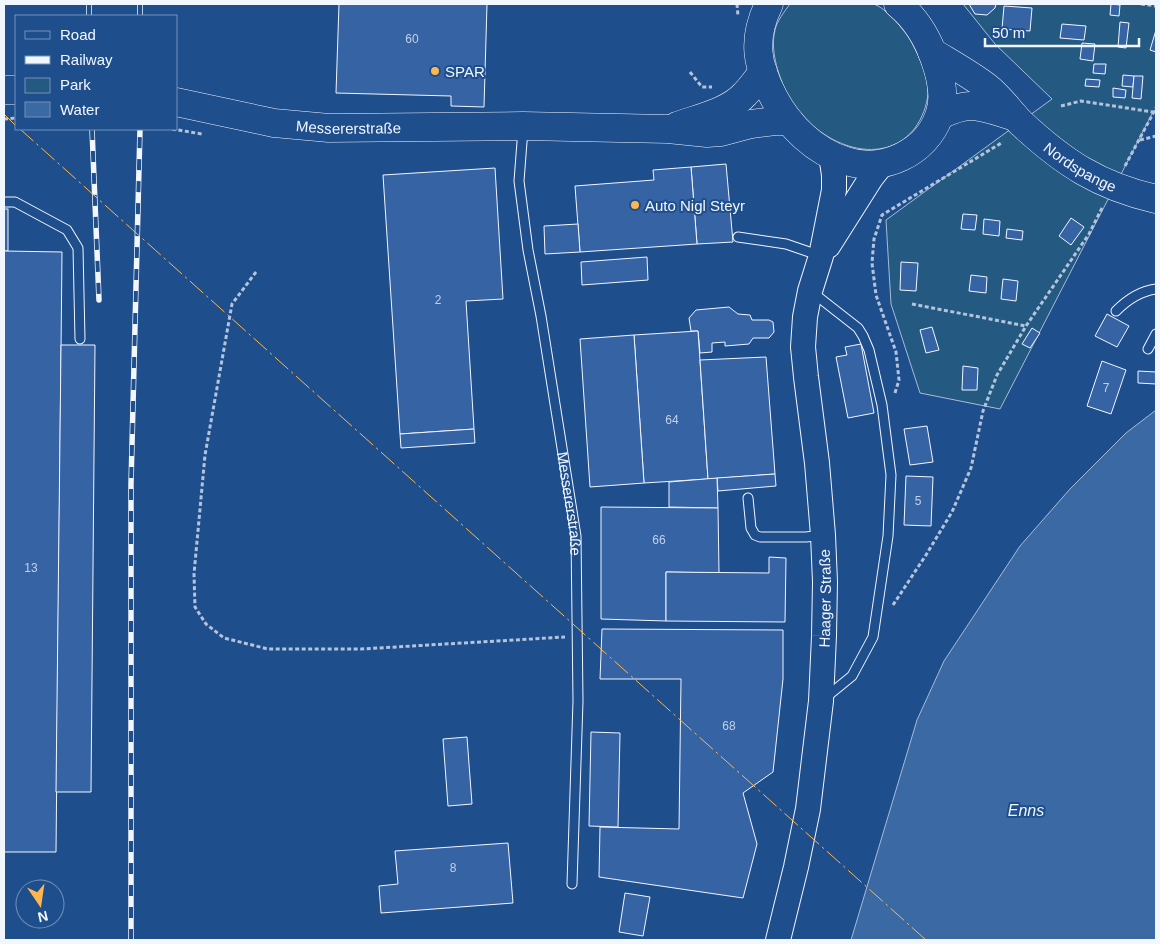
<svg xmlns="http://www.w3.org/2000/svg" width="1160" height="944" viewBox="0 0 1160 944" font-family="Arial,sans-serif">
  <rect width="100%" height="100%" fill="#1f4e8c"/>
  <g fill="#245a82" stroke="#a8bbd7">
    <path d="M790,4C810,4 830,4 850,4C857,4 866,2 873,4C886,7 906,32 912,43C920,59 928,75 928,93C927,106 922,118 915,128C886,165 834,149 806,119C799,111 790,102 786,92C778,73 770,51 775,30C777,21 784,12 790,4Z"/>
    <polygon points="963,4 1156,4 1156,109 1153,112 1000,409 920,393 891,304 886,220 1052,99 995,44"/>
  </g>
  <polygon fill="#3b69a3" stroke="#a8bbd7" points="1156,410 1156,940 851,940 917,720 944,661 1020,546 1070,489 1126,433"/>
  <g fill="#3563a3" stroke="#f2f6ff">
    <polygon points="339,4 487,4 484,107 451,106 451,96 336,93"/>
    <polygon points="969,4 996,4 995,8 987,15 975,14"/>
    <polygon points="1111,4 1120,5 1119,16 1110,15"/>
    <polygon points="1004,6 1032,8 1030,31 1002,29"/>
    <polygon points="1120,22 1129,23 1126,48 1118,47"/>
    <polygon points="1062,24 1086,26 1084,40 1060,38"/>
    <polygon points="1156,30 1156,52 1150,50"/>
    <polygon points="1082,43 1095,44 1093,61 1080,59"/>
    <polygon points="1094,64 1106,64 1105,74 1093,73"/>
    <polygon points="1123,75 1134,76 1133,87 1122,86"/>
    <polygon points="1134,76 1143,76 1141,99 1132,98"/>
    <polygon points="1086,79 1100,80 1099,87 1085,86"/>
    <polygon points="1113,88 1126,90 1125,98 1113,97"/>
    <polygon points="726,164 733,242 697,244 691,167"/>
    <polygon points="691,167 697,244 580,252 575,186 654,180 653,170"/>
    <polygon points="495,168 503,299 466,301 474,429 400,434 383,175"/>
    <rect x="4" y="209" width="4" height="42"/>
    <polygon points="963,214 977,215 975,230 961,229"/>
    <polygon points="1071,218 1084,227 1071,245 1059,236"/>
    <polygon points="984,219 1000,221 999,236 983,234"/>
    <polygon points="578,224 580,252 545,254 544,226"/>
    <polygon points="1007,229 1023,231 1022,240 1006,238"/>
    <polygon points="4,251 62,252 56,852 4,852"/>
    <polygon points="647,257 648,280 582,285 581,262"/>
    <polygon points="901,262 918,263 916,291 900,290"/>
    <polygon points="971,275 987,277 986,293 969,291"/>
    <polygon points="1003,279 1018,281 1016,301 1001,299"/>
    <polygon points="729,307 738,314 750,315 752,320 769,320 773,322 774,332 769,338 753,338 749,344 725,346 725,342 712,343 712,352 700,353 698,331 691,331 689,318 696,310"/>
    <polygon points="1107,314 1129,326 1117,347 1095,336"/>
    <polygon points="932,327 939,350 926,353 920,330"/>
    <polygon points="1032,328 1040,333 1030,348 1022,344"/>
    <polygon points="698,331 708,479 644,483 634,335"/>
    <polygon points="634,335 644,483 590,487 580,339"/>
    <polygon points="861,344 874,413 848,418 836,357 847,355 845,347"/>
    <polygon points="61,345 95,345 91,792 56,792"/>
    <polygon points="766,357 775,474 708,479 700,360"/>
    <polygon points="1102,361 1126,370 1111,414 1087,406"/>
    <polygon points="963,366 978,368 977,390 962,390"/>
    <polygon points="1138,371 1156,372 1156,384 1138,383"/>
    <polygon points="927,426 933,462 910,465 904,429"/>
    <polygon points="474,429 475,443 401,448 400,434"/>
    <polygon points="775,474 776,486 718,491 717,478"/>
    <polygon points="906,476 933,477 931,526 904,525"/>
    <polygon points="717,478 718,508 669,507 669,482"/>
    <polygon points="601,507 718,508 719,573 666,572 666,621 601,619"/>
    <polygon points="769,557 786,558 785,622 666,621 666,572 769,573"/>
    <polygon points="602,629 783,630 783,679 773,772 743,793 757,844 743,898 599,877 600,827 679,829 681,679 600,679"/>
    <polygon points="591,732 620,733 618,827 589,826"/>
    <polygon points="467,737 472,804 448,806 443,739"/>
    <polygon points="508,843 513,903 381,913 379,886 398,884 395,851"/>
    <polygon points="625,893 650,897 643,936 619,932"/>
  </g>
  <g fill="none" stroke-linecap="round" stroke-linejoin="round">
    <defs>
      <g id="service">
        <path id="s1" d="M523,129L519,181L528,250L541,316L576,536L578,701L572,884"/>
        <polyline points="4,202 15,202 67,230 78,248 80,339"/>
        <polyline points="738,237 786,244 821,256"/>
        <polyline points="812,292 858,328 863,336 869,350 882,405 891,475 888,536 873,637 852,676 825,698"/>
        <path d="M1116,311C1127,300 1140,291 1156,289"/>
        <polyline points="1148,349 1156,334"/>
        <polyline points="748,498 751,528 755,535 760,537 806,537 823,535"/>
      </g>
      <g id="tertiary">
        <polyline points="828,246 871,178 882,164"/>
        <path id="s2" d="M778,940L796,867L808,809L821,701L824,636L825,582L823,535L817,463L806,377L803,347L805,317L810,291L821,256L834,190V175L831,155"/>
      </g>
      <g id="primary">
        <path d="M769,4C752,39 756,64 774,98C789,126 815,152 846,161C883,173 926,153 939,116C946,98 941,77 935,60C928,39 915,18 898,4"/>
        <path id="s3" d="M932,52C950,63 970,74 987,87C1000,97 1010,112 1021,123C1064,163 1099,186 1156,199"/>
        <polyline points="4,90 16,90"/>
        <path id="s4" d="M176,102L274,123L329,128L523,126L668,129L707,133L721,132L751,124L775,121H789"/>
        <path d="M940,115C949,111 960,106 971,106C985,106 1001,113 1015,117"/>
        <path d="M677,126C699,118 729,112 745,94C752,87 757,79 763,72"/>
      </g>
    </defs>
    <use href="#service" stroke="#f2f6ff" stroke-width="11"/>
    <use href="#tertiary" stroke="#f2f6ff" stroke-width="26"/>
    <use href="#primary" stroke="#f2f6ff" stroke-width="29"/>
    <g stroke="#b3c4dc" stroke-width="3" stroke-dasharray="4 2.5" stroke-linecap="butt">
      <polyline points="737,4 738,16"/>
      <polyline points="1141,4 1156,6"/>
      <polyline points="690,72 702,87 712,87"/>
      <polyline points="1061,106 1081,101 1153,112"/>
      <polyline points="4,119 16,118"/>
      <polyline points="172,129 202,134"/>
      <polyline points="1140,140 1156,136"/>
      <polyline points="1125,166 1156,108"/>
      <polyline points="256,272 232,304 205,455 194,574 195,607 206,624 224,638 268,649 361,649 565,637"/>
      <polyline points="912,304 1026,326"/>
      <polyline points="895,393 899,380 896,352 876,295 872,263 874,239 882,215 1003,142"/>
      <polyline points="893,605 926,555 952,512 971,468 983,411 997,375 1026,326 1089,234 1103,206"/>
    </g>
    <use href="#service" stroke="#1f4e8c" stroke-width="9"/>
    <use href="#tertiary" stroke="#1f4e8c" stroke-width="24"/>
    <use href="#primary" stroke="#1f4e8c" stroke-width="28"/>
    <defs>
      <g id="rail">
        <polyline points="89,4 89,16"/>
        <polyline points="140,16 140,4"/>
        <polyline points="92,129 99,300"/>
        <polyline points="131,940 131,484 140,129"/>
      </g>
    </defs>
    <use href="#rail" stroke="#f2f6ff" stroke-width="5.5"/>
    <use href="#rail" stroke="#1f4e8c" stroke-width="4" stroke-dasharray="11" stroke-linecap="butt"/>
    <g stroke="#ffb74d" stroke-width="1" stroke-dasharray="18 4 2.5 4" stroke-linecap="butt">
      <polyline points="4,114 16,126"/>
      <polyline points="20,129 926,940"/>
    </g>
  </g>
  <g fill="#ffb74d" stroke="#1f4e8c" stroke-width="2">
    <circle cx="435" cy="71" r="5"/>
    <circle cx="635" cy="205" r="5"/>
  </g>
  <g text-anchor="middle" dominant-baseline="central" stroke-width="4" stroke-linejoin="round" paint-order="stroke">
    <g font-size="12" fill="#c3d1e8">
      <text x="412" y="39">60</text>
      <text x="438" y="300">2</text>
      <text x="1106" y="388">7</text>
      <text x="672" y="420">64</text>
      <text x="918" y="501">5</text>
      <text x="659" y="540">66</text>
      <text x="31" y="568">13</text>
      <text x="729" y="726">68</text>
      <text x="453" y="868">8</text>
    </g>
    <g font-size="15" fill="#f2f6ff" stroke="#1f4e8c" text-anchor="start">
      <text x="445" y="71">SPAR</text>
      <text x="645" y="205">Auto Nigl Steyr</text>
    </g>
    <g font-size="15" fill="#f2f6ff" stroke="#1f4e8c">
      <text stroke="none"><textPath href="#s4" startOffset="175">Messererstraße</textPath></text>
      <text stroke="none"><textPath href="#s3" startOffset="189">Nordspange</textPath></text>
      <text stroke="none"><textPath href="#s1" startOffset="379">Messererstraße</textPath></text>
      <text stroke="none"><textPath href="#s2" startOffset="346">Haager Straße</textPath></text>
    </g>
    <g font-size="16" font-style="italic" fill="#f2f6ff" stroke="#1f4e8c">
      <text x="1026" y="810">Enns</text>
    </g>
  </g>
  <rect width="1160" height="944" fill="none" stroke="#f2f6ff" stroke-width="10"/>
  <rect x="15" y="15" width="162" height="115" fill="#1f4e8c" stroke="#7391ba"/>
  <rect x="25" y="31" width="25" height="8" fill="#1f4e8c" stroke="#7391ba"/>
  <text x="60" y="40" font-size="15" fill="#f2f6ff">Road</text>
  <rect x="25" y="56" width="25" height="8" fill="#f2f6ff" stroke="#7391ba"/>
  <text x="60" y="65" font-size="15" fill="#f2f6ff">Railway</text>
  <rect x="25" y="78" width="25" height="15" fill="#245a82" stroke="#7391ba"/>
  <text x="60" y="90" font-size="15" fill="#f2f6ff">Park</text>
  <rect x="25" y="102" width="25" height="15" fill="#3b69a3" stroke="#7391ba"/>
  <text x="60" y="115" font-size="15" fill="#f2f6ff">Water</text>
  <g transform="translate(40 904) rotate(167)"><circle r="24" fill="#1f4e8c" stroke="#7391ba"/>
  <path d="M0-4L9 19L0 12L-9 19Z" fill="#ffb74d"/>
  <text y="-8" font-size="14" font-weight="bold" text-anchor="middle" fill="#f2f6ff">N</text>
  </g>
  <path d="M985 38v8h154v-8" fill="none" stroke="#f2f6ff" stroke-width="2.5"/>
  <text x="992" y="38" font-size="15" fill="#f2f6ff" stroke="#1f4e8c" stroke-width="4" paint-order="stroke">50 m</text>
</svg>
